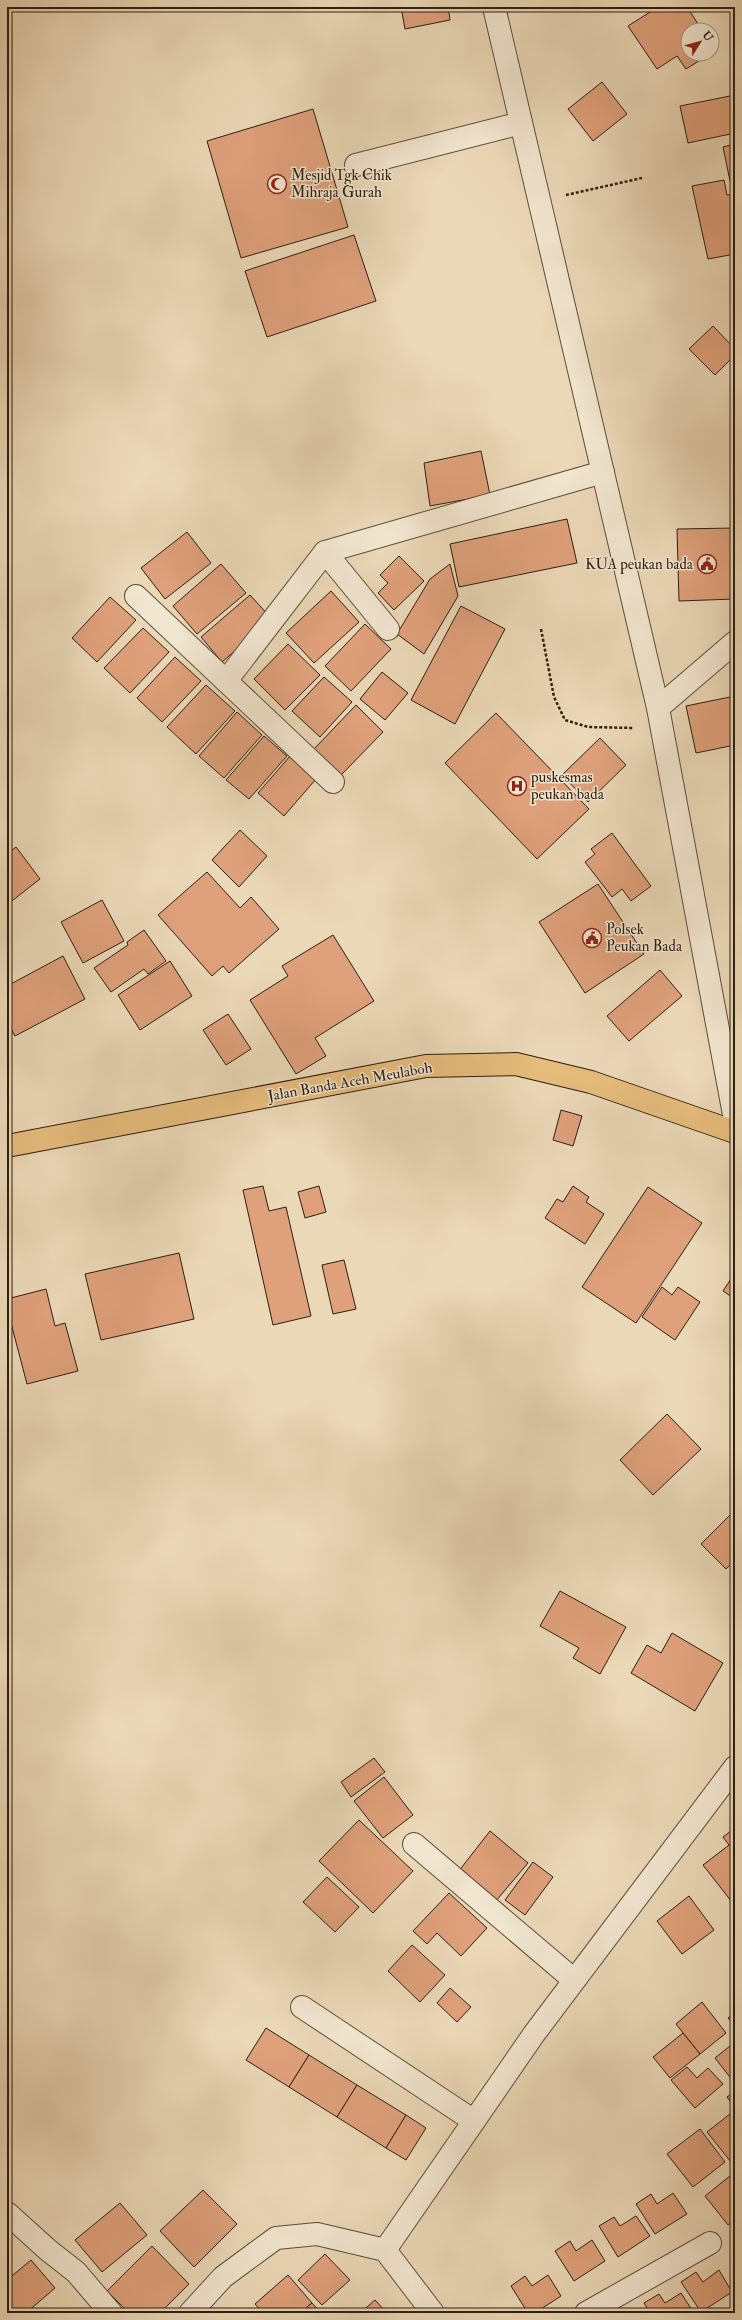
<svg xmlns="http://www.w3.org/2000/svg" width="742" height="2320" viewBox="0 0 742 2320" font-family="'IM FELL Double Pica',serif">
  <rect width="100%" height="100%" fill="#ebd8b7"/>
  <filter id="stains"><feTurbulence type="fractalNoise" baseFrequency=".005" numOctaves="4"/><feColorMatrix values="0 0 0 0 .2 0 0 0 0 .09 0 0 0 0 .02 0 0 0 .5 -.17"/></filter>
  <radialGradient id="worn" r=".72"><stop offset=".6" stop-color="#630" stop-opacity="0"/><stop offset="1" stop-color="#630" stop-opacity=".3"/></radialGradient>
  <g fill="#dfa17b" stroke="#2c1f11">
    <polygon points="401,7 448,7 450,20 405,29"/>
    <polygon points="658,7 687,7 702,30 688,30 688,54 710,54 686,69 677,56 657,69 628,26"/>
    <polygon points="602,82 627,114 593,141 568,109"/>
    <polygon points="730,96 735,118 735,133 688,143 680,106"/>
    <polygon points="313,109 348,227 241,258 207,141"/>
    <polygon points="735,144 735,180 730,181 723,147"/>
    <polygon points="724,180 727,195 735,194 735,254 708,259 692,186"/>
    <polygon points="354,235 376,301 267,337 245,271"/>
    <polygon points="713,326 735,349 735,355 715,375 689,349"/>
    <polygon points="481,451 490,495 430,506 424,463"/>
    <polygon points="567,519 577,563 459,587 450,544"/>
    <polygon points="735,528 735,599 679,601 677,529"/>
    <polygon points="187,532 211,563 165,599 141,568"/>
    <polygon points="399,556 424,581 394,610 378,593 388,583 380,575"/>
    <polygon points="221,564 246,593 197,634 173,606"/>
    <polygon points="450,564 458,596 424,654 397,634 430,579"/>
    <polygon points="331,591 359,622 314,663 286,633"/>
    <polygon points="250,595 272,619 222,662 201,637"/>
    <polygon points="110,597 136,620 97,662 72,638"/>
    <polygon points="461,606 505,629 455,724 411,700"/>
    <polygon points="365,624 391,649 351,691 325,666"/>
    <polygon points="143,628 169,652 130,693 104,668"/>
    <polygon points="288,644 320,675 285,710 254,679"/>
    <polygon points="175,657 201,681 162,722 137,698"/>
    <polygon points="382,672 408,693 385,720 360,699"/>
    <polygon points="324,677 352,702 320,737 292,711"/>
    <polygon points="206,685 235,711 196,754 167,727"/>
    <polygon points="735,696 735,745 696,753 686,706"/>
    <polygon points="356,705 383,732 341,775 314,749"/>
    <polygon points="237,712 262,735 224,778 199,756"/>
    <polygon points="496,713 589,809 537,859 445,763"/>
    <polygon points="264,736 287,756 249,799 226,780"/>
    <polygon points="600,738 626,765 588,802 562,775"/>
    <polygon points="290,756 316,779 284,816 258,793"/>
    <polygon points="240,830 267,856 239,887 212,860"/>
    <polygon points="612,833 651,886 631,901 622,889 612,897 585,862 595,854 591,849"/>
    <polygon points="16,847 40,879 8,904 7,854"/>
    <polygon points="207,872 240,908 251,897 279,929 229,973 223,966 212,976 158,915"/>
    <polygon points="598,884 644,954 585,993 539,922"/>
    <polygon points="102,900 124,941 83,963 61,922"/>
    <polygon points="144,930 166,961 148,974 144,969 111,992 94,968 128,945 127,942"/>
    <polygon points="333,935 374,1001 315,1038 326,1056 296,1074 250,1000 288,976 282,966"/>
    <polygon points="63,956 85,999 15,1036 7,1022 7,986"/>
    <polygon points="170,961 192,996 140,1030 118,995"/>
    <polygon points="660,970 682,996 629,1041 607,1016"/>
    <polygon points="228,1014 251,1049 226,1065 203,1030"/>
    <polygon points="561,1110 582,1116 573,1146 553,1140"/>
    <polygon points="263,1186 269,1211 286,1207 311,1316 273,1325 243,1190"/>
    <polygon points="319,1186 326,1212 305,1218 298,1192"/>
    <polygon points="573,1186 589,1197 586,1202 604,1214 585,1244 545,1218 557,1199 563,1202"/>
    <polygon points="648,1187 702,1223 636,1323 582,1287"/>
    <polygon points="179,1253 194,1319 101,1340 85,1274"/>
    <polygon points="344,1260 356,1309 333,1314 322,1265"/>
    <polygon points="735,1273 735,1299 723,1291"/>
    <polygon points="662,1287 672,1295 678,1287 700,1302 675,1340 642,1317"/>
    <polygon points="46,1289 55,1326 65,1323 78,1371 27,1384 7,1308 7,1299"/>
    <polygon points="667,1414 701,1449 653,1495 620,1460"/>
    <polygon points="735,1510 735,1560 726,1569 701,1544"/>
    <polygon points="560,1591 626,1627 600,1674 573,1658 579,1648 540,1626"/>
    <polygon points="672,1633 723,1663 695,1711 631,1673 647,1645 661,1653"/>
    <polygon points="374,1758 385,1772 351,1797 341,1782"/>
    <polygon points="384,1777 413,1815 383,1838 354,1801"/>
    <polygon points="359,1820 413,1871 373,1913 319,1861"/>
    <polygon points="735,1828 735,1906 703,1865 729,1845 723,1837"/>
    <polygon points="490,1831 528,1863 495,1902 458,1872"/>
    <polygon points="533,1862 553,1877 525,1915 505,1900"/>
    <polygon points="327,1877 359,1907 335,1932 303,1902"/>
    <polygon points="449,1893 487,1928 461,1956 437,1933 427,1944 413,1931"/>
    <polygon points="689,1896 714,1930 682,1954 657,1921"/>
    <polygon points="412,1945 445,1975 420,2002 388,1971"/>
    <polygon points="450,1988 471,2007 457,2022 437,2003"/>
    <polygon points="702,2002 726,2033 700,2054 676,2024"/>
    <polygon points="735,2012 735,2026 728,2018"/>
    <polygon points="266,2028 309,2055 289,2087 246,2060"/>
    <polygon points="683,2033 700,2054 670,2078 653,2057"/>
    <polygon points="735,2042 735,2080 733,2081 715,2058"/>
    <polygon points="309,2055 357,2085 337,2117 289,2087"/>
    <polygon points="687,2067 697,2078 708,2068 723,2084 695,2108 671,2080"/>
    <polygon points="357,2085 406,2115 386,2148 337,2117"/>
    <polygon points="735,2091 735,2108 727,2097"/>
    <polygon points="735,2110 735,2167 707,2132"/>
    <polygon points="406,2115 426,2128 406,2160 386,2148"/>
    <polygon points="700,2129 725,2162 693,2187 667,2154"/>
    <polygon points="735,2172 735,2220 728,2225 705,2196"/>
    <polygon points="203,2190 237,2224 194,2267 160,2231"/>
    <polygon points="673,2193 687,2214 655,2234 636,2204 651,2194 657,2204"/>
    <polygon points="120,2203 147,2235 102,2272 75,2240"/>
    <polygon points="636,2216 650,2236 618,2257 599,2226 614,2217 620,2226"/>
    <polygon points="592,2240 605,2261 574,2281 555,2251 570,2241 576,2251"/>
    <polygon points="152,2246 189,2284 160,2313 129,2313 107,2291"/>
    <polygon points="325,2254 350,2280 322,2305 298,2280"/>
    <polygon points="31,2260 55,2288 26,2313 7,2313 7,2280"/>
    <polygon points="719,2270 732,2292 701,2312 681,2282 696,2272 703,2282"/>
    <polygon points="288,2275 312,2303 300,2313 263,2313 255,2304"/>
    <polygon points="548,2275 561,2296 535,2313 528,2313 511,2286 525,2276 532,2286"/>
    <polygon points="681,2293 694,2313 650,2313 644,2303 659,2294 665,2303"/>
    <polygon points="375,2300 387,2313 360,2313"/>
    <polygon points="312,2303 321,2313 300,2313"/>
  </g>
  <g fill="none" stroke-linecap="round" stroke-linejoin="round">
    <defs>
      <g id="minor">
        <polyline points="494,7 658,708 735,1120"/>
        <polyline points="356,165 521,123"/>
        <polyline points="325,552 388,629"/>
        <polyline points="136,596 333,782"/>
        <polyline points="226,681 325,552 603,472"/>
        <polyline points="658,708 735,642"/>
        <polyline points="414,1844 574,1980"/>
        <polyline points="302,2007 474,2121"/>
        <polyline points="7,2213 48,2250 76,2272 111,2313"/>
        <polyline points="385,2250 534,2034 735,1767"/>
        <polyline points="190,2313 223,2277 276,2238 317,2234 385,2250 433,2313"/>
        <polyline points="586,2313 710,2243"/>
      </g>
      <polyline id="highway" points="7,1146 426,1066 516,1064 591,1082 735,1132"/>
    </defs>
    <use href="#minor" stroke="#5c4d3a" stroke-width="24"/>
    <use href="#highway" stroke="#2c1f11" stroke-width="24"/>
    <g stroke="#2c1f11" stroke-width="2.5" stroke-dasharray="3 2" stroke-linecap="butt">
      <polyline points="566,195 642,178"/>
      <polyline points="541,629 554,697 565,720 588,727 634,728"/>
    </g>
    <use href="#minor" stroke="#f2e6d0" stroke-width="22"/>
    <use href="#highway" stroke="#e6bc7c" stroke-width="22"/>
  </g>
  <defs>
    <symbol id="mosque-ring" viewBox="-11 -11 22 22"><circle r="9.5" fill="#f2e6d0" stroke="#8f2418" stroke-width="1.5"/><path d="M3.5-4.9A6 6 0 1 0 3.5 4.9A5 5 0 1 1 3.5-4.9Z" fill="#8f2418"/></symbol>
    <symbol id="civic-ring" viewBox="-11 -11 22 22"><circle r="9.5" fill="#f2e6d0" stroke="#8f2418" stroke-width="1.5"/><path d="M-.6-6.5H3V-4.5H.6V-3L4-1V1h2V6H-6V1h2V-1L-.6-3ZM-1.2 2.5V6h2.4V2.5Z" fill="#8f2418"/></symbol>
    <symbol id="hospital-ring" viewBox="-11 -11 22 22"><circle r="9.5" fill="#f2e6d0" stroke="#8f2418" stroke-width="1.5"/><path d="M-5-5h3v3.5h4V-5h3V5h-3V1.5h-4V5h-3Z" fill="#8f2418"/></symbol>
  </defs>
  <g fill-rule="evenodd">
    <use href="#mosque-ring" x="266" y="173" width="22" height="22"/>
    <use href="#civic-ring" x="696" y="553" width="22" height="22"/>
    <use href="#hospital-ring" x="506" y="775" width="22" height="22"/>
    <use href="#civic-ring" x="581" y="927" width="22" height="22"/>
  </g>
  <g text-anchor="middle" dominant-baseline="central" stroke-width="3" stroke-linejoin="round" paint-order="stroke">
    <g font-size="15" fill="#2c1f11" stroke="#f2e6d0" text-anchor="start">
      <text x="291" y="175">Mesjid Tgk Chik<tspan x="291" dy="17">Mihraja Gurah</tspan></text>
      <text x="693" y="564" text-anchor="end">KUA peukan bada</text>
      <text x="531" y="777">puskesmas<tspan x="531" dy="17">peukan bada</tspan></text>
      <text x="606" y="929">Polsek<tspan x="606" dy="17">Peukan Bada</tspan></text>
    </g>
    <g font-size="15" fill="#2c1f11" stroke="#f2e6d0">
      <text transform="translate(350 1082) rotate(-10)">Jalan Banda Aceh Meulaboh</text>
    </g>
  </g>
  <rect width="742" height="2320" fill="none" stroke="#ebd8b7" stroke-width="24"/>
  <rect x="8" y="8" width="726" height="2304" fill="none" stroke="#2c1f11" stroke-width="2"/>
  <rect x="12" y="12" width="718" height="2296" fill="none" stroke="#2c1f11"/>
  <g transform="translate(700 42) rotate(53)"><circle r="19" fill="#f2e6d0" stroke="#a39684"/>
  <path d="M0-3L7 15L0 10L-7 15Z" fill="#8f2418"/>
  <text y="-6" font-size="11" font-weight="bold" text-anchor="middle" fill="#2c1f11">U</text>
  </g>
  <rect width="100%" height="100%" filter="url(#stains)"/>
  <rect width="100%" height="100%" fill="url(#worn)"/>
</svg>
